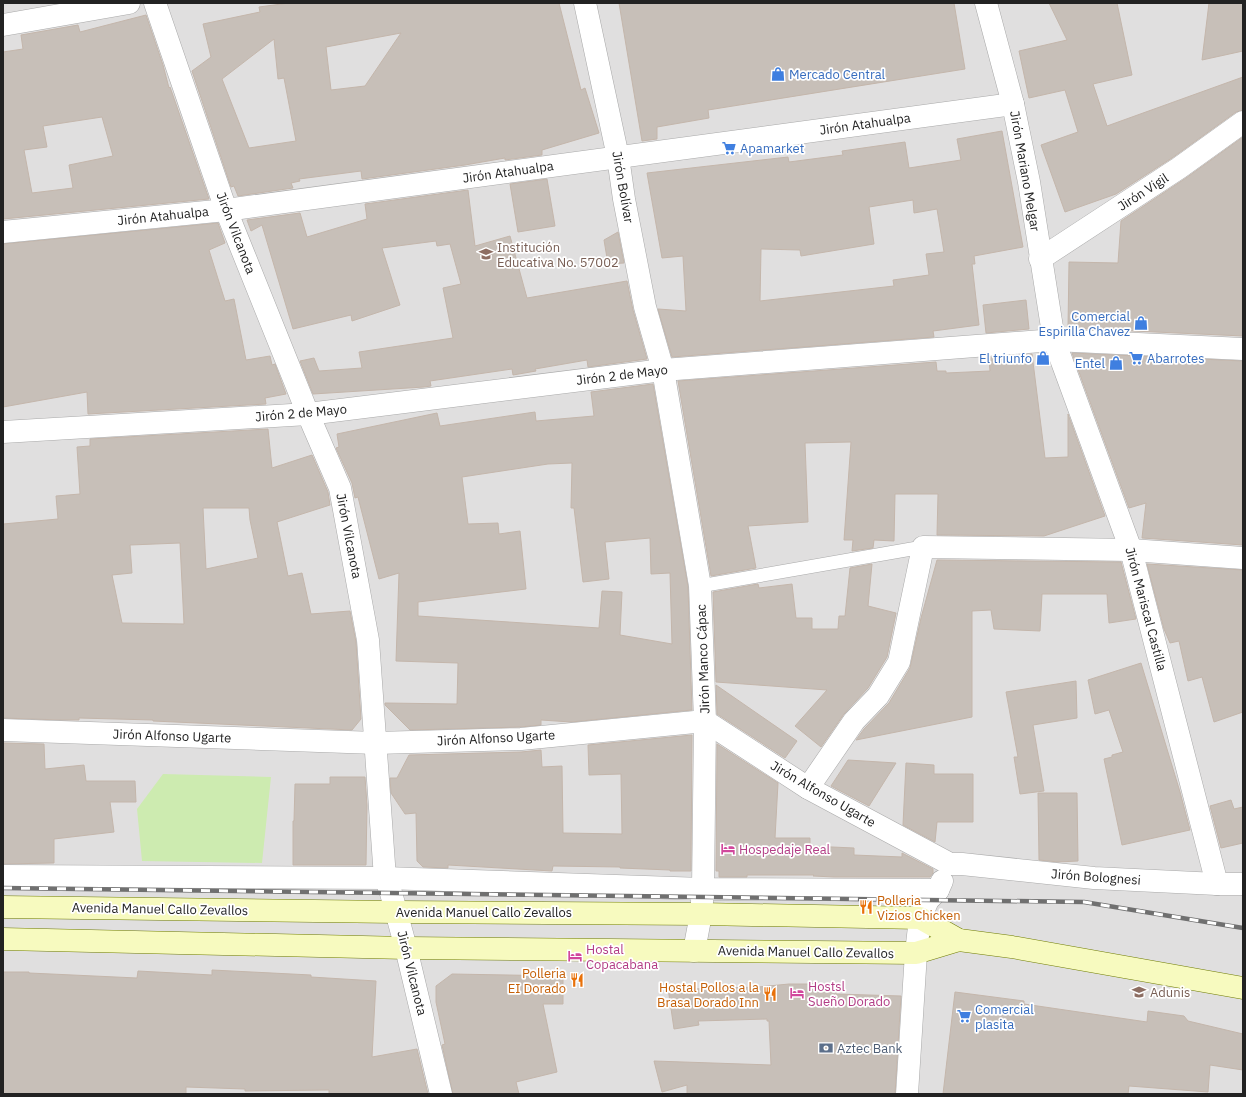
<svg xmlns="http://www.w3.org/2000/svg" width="1246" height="1097" viewBox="0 0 1246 1097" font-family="'IBM Plex Sans',sans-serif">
  <rect width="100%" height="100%" fill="#f2efe9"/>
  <rect fill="#e0dfdf" x="3" y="3" width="1240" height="1091"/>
  <polygon fill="#cdebb0" points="163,774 271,777 262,863 142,861 137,809"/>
  <g fill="#c7bfb8" stroke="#c4b6ab" fill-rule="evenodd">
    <path d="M289,3H559L581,90L585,88L599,133L542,150V155L505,160V158L465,165L362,179L361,171L299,179L300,181L291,183L293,188L238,196L234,186L231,187L192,71L211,57L203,24L260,12L259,7ZM401,33L365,86L331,90L326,47ZM274,39L278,79L284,78L296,141L249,148L222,79Z"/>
    <polygon points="619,3 954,3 965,69 708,110 709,118 657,127 657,139 642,141"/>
    <polygon points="1049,3 1117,3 1132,75 1093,84 1107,126 1243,77 1243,110 1236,112 1172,158 1116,194 1065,212 1041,145 1078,132 1065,90 1029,98 1019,51 1067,40"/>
    <polygon points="1209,3 1243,3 1243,51 1202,60"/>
    <path d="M146,15L163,65L169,88L170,87L209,199L3,219V52L23,49L21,35L78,25L80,32ZM102,117L113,156L69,165L73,188L32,193L24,150L47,147L43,126Z"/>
    <path d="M1002,131L1023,247L974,256L975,264H972L979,325L933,331L934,337L672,357L658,309L686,311L683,256L662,258L647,173L788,157L789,162L843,155L842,151L905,142L909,168L961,160L957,139ZM913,200L914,213L937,209L944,252L926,254L929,275L893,280L894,286L760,301L761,249L800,250L801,256L874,244L869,207Z"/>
    <polygon points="1243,137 1243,336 1068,328 1069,262 1118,263 1121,221 1186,178"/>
    <polygon points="547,179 555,226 518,232 510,184"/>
    <polygon points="468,190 475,246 510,236 527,298 627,281 633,310 647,359 588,367 587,360 535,369 536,371 513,375 512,369 430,381 431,386 424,387 313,394 300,361 314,358 319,371 362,368 359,352 453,338 443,288 461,284 450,244 437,246 436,241 382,248 400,305 352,321 351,315 293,329 262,225 251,231 247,220 300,213 307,237 367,219 365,204"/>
    <polygon points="218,223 225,243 209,250 225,301 234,299 246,360 270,356 272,365 275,364 286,394 265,398 266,404 88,414 87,392 3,407 3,244"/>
    <polygon points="618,232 624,263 608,264 604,240"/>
    <polygon points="1026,300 1029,329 986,333 983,305"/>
    <polygon points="1072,353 1243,361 1243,545 1142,538 1146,503 1129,508"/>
    <polygon points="1032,354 1045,458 1068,457 1068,414 1105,516 1044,536 937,535 938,494 895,494 894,541 874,540 873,548 852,551 853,540 844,540 851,442 805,443 808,522 748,526 756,568 711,576 678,381 936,362 937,371 946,371 946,373 990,371 989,358"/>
    <path d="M653,384L688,587L692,710L571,722L541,720V725L520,727L410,730L385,705V703L457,704L458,663L396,661L399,573L379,579L358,497L355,498L352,483L336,448L339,447L337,434L437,413L440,426L535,412L536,421L594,416L591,392ZM572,463L571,508H574L583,582L609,579L605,542L650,538L651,574L670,573L672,644L620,635L622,592L602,591L599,628L418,616V602L526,589L520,531L499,534L498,523L468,524L462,477L548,464Z"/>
    <path d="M268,429L272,468L312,455L328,492L330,505L277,522L288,576L302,573L311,614L350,611L356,642L361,719L352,730L153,721V720L79,718V720H61L3,718V524L58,519L56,496L80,494L77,447L90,446V439ZM203,508H249L250,520L258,558L206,569ZM180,543L184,624L122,623L112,575L132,573L130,545Z"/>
    <polygon points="937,560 1121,562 1136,619 1109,623 1107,594 1042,594 1040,631 994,629 991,610 972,611 972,717 856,740 864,729 889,703 910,668 921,618"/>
    <polygon points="872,564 868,606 896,613 887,657 868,688 844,714 821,747 795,726 827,690 716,682 713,592 758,584 759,588 792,584 796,618 812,618 812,629 838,629 839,616 845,616 850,568"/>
    <polygon points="1147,564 1243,570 1243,712 1214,722 1202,677 1188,681 1179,641 1170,643 1164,629"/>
    <polygon points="1141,663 1180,792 1190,830 1122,845 1104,759 1112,757 1112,755 1123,752 1109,710 1095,714 1088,680"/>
    <polygon points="1076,681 1077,718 1033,725 1044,791 1020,794 1014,757 1018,757 1006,692"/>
    <polygon points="716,685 797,741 785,758 717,714"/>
    <polygon points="692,735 691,871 670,871 670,870 620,868 620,867 553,866 552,871 448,865 448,868 423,867 417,861 416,813 405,814 391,793 390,778 397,778 409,755 521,752 541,750 542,767 562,766 563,833 622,834 621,774 589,775 588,745"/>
    <polygon points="3,743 44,744 45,769 84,765 86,781 135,781 136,802 110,802 114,832 54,839 54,863 3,864"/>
    <polygon points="717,744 778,783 775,838 810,838 810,846 854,848 854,855 902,857 902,853 933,869 933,873 930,877 834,877 813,876 814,875 747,875 747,877 719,877 719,871 716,871"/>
    <polygon points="848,760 896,763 869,806 831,786"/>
    <polygon points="906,763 934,765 934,774 973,774 973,822 937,822 935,842 903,825"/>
    <polygon points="330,777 365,777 367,805 366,865 293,865 293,821 294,821 295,784 330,784"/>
    <polygon points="1038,793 1077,793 1078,861 1058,862 1039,860"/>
    <polygon points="1231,800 1234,809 1243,807 1243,843 1221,848 1210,806"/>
    <polygon points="212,970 311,975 311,977 376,981 372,1057 417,1049 428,1094 329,1094 329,1090 245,1091 245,1089 186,1087 186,1094 3,1094 3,972 29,972 29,973 51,974 137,978 138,971 212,975"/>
    <polygon points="452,974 563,976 563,1004 543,1004 557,1072 516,1082 519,1094 453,1094 442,1045 445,1044 436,1002 436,986"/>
    <polygon points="692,984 693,989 758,987 789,984 836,984 836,994 901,996 895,1094 687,1094 687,1085 662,1092 654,1061 771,1065 769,1021 767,1021 767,1019 698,1021 699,1025 674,1029 668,988"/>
    <polygon points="955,992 1024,1001 1024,1004 1147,1022 1148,1011 1184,1016 1188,1021 1243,1034 1243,1070 1210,1065 1208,1092 1129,1086 1128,1094 943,1094"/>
  </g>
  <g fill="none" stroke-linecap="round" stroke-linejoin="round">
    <defs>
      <polyline id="lane" points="700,586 923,547"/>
      <g id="street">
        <polyline points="155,3 226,210 308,414 340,488 368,640 385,878 391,893 406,948 441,1094"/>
        <polyline points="585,3 618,157 624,199 645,307 663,370 700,586 705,721 703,889 701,914 694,951"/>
        <polyline points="986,3 1013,104 1029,182 1054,340 1131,550 1217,884"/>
        <polyline points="3,25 129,3"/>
        <polyline points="3,232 226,210 1013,104"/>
        <polyline points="1040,259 1179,168 1243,122"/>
        <polyline points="3,432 308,414 663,370 1054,340 1243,349"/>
        <polyline points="3,730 376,743 521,739 705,721 808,788 950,864 962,864 1094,878 1217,884 1243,884"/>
        <polyline points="808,788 854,721 878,696 899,662 923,547 1131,550 1243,558"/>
        <polyline points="3,876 385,878 703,889 938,890"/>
        <polyline points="907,1094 916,953 920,918 928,900 938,890 942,881"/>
      </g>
      <g id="secondary">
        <polyline points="3,907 396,912 701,914 920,918 959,940 1012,947 1243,988"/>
        <polyline points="3,939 406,948 916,953 959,940"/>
      </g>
    </defs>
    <use href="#lane" stroke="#a9a9a9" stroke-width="14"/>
    <use href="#street" stroke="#a9a9a9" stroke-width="23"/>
    <use href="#secondary" stroke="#707d05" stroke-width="23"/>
    <use href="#lane" stroke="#fff" stroke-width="13"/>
    <use href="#street" stroke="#fff" stroke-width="22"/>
    <use href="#secondary" stroke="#f7fabf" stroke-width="22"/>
    <defs>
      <polyline id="rail" points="3,888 1084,902 1243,928"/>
    </defs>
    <use href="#rail" stroke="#707070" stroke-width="4.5"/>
    <use href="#rail" stroke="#fff" stroke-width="3" stroke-dasharray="9" stroke-linecap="butt"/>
  </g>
  <defs>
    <symbol id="shop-bare" viewBox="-9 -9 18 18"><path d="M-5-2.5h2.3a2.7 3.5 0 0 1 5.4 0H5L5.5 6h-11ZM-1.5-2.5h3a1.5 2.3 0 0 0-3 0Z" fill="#3f7fe0" stroke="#fff" stroke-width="2.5" paint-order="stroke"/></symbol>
    <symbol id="supermarket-bare" viewBox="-9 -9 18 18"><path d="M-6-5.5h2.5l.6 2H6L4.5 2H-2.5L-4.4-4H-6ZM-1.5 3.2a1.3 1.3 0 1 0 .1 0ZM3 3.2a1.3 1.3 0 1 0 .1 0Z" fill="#3f7fe0" stroke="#fff" stroke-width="2.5" paint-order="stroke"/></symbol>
    <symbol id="school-bare" viewBox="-9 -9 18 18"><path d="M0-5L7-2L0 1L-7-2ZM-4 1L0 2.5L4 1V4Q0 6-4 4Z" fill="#8d6e63" stroke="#fff" stroke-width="2.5" paint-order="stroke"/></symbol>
    <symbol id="hotel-bare" viewBox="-9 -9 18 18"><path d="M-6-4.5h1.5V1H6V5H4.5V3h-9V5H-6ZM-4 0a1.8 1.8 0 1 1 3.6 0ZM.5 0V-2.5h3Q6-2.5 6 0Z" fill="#d1479c" stroke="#fff" stroke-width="2.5" paint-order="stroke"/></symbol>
    <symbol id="restaurant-bare" viewBox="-9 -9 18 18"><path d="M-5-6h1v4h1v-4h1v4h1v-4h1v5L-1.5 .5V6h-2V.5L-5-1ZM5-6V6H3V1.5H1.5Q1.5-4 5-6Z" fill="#e8710a" stroke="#fff" stroke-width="2.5" paint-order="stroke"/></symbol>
    <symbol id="bank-bare" viewBox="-9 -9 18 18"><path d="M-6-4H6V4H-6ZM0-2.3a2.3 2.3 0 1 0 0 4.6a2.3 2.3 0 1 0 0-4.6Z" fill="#5c6f8a" stroke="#fff" stroke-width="2.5" paint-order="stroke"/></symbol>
  </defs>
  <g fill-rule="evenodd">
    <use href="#shop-bare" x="768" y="64" width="20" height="20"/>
    <use href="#supermarket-bare" x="719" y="138" width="20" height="20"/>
    <use href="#school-bare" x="476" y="244" width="20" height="20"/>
    <use href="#shop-bare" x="1131" y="313" width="20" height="20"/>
    <use href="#shop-bare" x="1033" y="348" width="20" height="20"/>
    <use href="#supermarket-bare" x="1126" y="348" width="20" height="20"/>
    <use href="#shop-bare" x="1106" y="353" width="20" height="20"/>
    <use href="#hotel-bare" x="718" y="839" width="20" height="20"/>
    <use href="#restaurant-bare" x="856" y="897" width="20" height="20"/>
    <use href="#hotel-bare" x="565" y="946" width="20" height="20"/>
    <use href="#restaurant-bare" x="567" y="970" width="20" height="20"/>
    <use href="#school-bare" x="1129" y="982" width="20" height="20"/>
    <use href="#hotel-bare" x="787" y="983" width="20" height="20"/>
    <use href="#restaurant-bare" x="760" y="984" width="20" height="20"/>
    <use href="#supermarket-bare" x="954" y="1006" width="20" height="20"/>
    <use href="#bank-bare" x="816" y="1038" width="20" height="20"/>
  </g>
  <g text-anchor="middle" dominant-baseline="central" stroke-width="3.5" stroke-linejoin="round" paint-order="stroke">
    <g font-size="13" fill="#366cbe" stroke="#fff" text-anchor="start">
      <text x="789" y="74">Mercado Central</text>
      <text x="740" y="148">Apamarket</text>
      <text x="1130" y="316" text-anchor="end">Comercial<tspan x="1130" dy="15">Espirilla Chavez</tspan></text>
      <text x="1032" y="358" text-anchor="end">El triunfo</text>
      <text x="1147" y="358">Abarrotes</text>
      <text x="1105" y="363" text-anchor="end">Entel</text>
      <text x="975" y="1009">Comercial<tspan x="975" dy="15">plasita</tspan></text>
    </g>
    <g font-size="13" fill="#222" stroke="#fff">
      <text transform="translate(865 124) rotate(-8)">Jirón Atahualpa</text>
      <text transform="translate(1025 171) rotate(80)">Jirón Mariano Melgar</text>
      <text transform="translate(508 172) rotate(-8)">Jirón Atahualpa</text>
      <text transform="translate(623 187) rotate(80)">Jirón Bolívar</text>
      <text transform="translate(1143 192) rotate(-33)">Jirón Vigil</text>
      <text transform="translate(163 216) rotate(-6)">Jirón Atahualpa</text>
      <text transform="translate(236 233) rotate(69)">Jirón Vilcanota</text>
      <text transform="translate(622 375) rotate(-7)">Jirón 2 de Mayo</text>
      <text transform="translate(301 413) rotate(-5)">Jirón 2 de Mayo</text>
      <text transform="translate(349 536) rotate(79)">Jirón Vilcanota</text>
      <text transform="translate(1146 609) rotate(75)">Jirón Mariscal Castilla</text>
      <text transform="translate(703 659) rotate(-92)">Jirón Manco Cápac</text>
      <text transform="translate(172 736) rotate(2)">Jirón Alfonso Ugarte</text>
      <text transform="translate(496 738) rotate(-3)">Jirón Alfonso Ugarte</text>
      <text transform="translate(823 794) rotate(30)">Jirón Alfonso Ugarte</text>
      <text transform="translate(1096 877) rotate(4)">Jirón Bolognesi</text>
      <text transform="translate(160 909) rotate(1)">Avenida Manuel Callo Zevallos</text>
      <text x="484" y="912">Avenida Manuel Callo Zevallos</text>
      <text transform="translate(806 952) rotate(1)">Avenida Manuel Callo Zevallos</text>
      <text transform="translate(412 973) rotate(76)">Jirón Vilcanota</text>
    </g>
    <g font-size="13" fill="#785e54" stroke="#fff" text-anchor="start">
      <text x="497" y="247">Institución<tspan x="497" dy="15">Educativa No. 57002</tspan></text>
      <text x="1150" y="992">Adunis</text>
    </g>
    <g font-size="13" fill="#b23c85" stroke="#fff" text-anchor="start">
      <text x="739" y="849">Hospedaje Real</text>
      <text x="586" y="949">Hostal<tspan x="586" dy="15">Copacabana</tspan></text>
      <text x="808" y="986">Hostsl<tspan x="808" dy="15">Sueño Dorado</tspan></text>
    </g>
    <g font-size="13" fill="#c56008" stroke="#fff" text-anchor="end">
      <text x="877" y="900" text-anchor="start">Polleria<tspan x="877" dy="15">Vizios Chicken</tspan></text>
      <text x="566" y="973">Polleria<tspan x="566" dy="15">EI Dorado</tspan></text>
      <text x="759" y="987">Hostal Pollos a la<tspan x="759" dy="15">Brasa Dorado Inn</tspan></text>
    </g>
    <g font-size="13" fill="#4e5e75" stroke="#fff" text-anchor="start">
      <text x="837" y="1048">Aztec Bank</text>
    </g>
  </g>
  <rect width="1246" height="1097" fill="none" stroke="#222222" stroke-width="8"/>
</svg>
